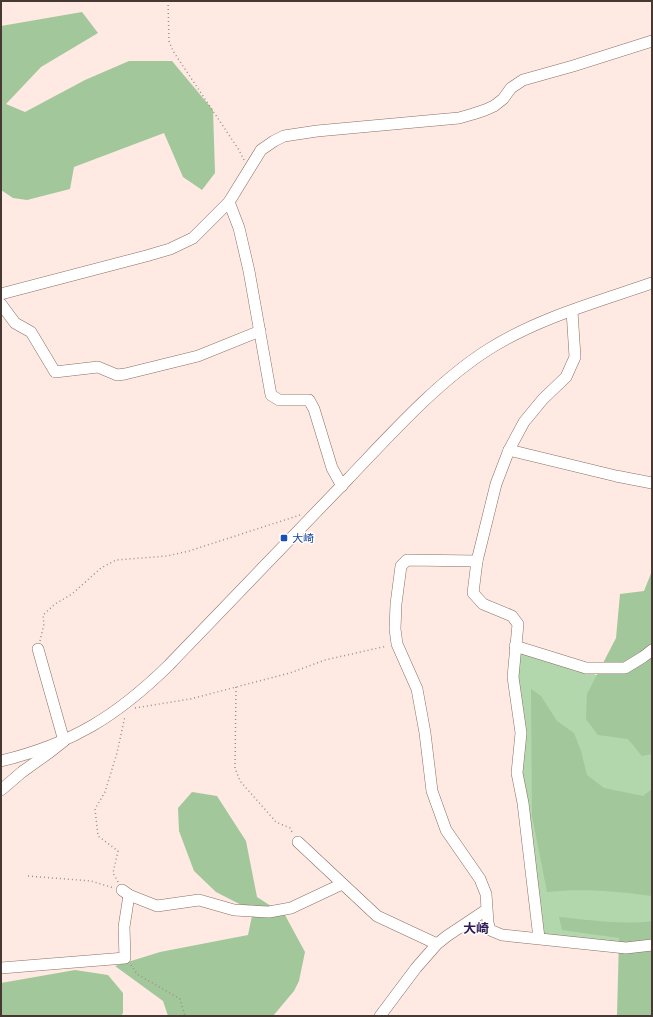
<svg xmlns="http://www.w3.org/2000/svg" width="653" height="1017" viewBox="0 0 653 1017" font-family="'Archivo Narrow','Noto Sans JP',sans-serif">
  <rect width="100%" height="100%" fill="#feeae2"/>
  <polygon fill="#b2d7ac" points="515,646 605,678 652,657 652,945 539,938 523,803"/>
  <g fill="#a2c79b">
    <polygon points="82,12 98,33 41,67 6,104 25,112 85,80 129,61 172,61 213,110 215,173 202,190 183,177 164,133 74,167 70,189 27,200 13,198 1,190 1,26"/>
    <polygon points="652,571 652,754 642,756 628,739 598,735 586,719 587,694 616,638 620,594 644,591"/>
    <path d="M531,689L541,696L557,721L574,733L581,751L587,775L604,788L643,796L652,789V896C618,891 581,888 547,892L532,816Z"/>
    <polygon points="192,792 217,796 246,841 257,897 285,915 305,952 299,981 294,991 273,1016 168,1016 163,1001 115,966 160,952 248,935 253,911 216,892 194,871 179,831 178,808"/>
    <path d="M559,917C590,920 622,925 652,921V1016H617L619,938L562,930Z"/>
    <polygon points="75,970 108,975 123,993 123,1013 121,1016 1,1016 1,983"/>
  </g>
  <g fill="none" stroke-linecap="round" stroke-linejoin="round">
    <defs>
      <g id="minor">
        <polyline points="229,202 239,228 249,271 271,395 279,400 309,400 314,409 332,468 342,486"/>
        <polyline points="1,294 146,256 170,249 193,238 229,202 261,150 274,141 284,136 317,131 437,120 459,118 473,114 485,110 494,106 503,99 511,88 523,80 573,66 652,41"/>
        <polyline points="1,304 15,323 31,332 55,372 98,367 117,375 125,374 198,356 260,331"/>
        <polyline points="509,450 616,476 652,483"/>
        <polyline points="477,561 407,560 401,566 396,604 395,629 397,644 417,689 425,733 432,791 446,830 480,879 486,894 488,923 490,930 502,935 626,948 652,945"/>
        <polyline points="515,646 586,668 625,668 643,657 652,650"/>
        <path d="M1,761C72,744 117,716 169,665C228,603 288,542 348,479C390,435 437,382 489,349C538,318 597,302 652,283"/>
        <polyline points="1,790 22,772 50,752 64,741 38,649"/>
        <polyline points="298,842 377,916 437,944"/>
        <polyline points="122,890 129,895 157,906 199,900 234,910 269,912 291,908 342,884"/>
        <polyline points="539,938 523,803 517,773 521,733 513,677 518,624 512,616 483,604 473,593 477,561 496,484 509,450 524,422 543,399 566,377 575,357 572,311"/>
        <polyline points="1,968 125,958 124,927 129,895"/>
        <polyline points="380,1016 416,968 437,944 447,936 486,910"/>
      </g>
    </defs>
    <use href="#minor" stroke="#8b6e63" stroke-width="12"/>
    <g stroke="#9f8e88" stroke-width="1.5" stroke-dasharray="1 3" stroke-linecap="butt">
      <polyline points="168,1 169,41 173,51 239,150 244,160"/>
      <polyline points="40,641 44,624 43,615 55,604 72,594 101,568 116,560 167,556 189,551 300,515"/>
      <polyline points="236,687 235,768 240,781 276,822 290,828 293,834"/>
      <polyline points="135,708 190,699 290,673 325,660 387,646"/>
      <polyline points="28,876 91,881 114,888"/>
      <polyline points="118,882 113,873 118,851 98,836 95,809 105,792 117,753 125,716"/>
      <polyline points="131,965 137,974 180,999 185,1016"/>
    </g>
    <use href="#minor" stroke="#fff" stroke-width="11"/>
  </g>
  <rect fill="#1a4fb4" stroke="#fff" stroke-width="1.5" x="280" y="534" width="8" height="8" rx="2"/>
  <g text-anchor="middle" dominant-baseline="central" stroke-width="3" stroke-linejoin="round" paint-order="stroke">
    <g font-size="11" fill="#164399" stroke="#fff" text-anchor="start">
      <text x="292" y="538">大崎</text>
    </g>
    <g font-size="13" font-weight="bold" fill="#2f1a53" stroke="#fff">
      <text x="476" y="928">大崎</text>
    </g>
  </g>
  <rect width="653" height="1017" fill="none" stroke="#463934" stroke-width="4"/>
</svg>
